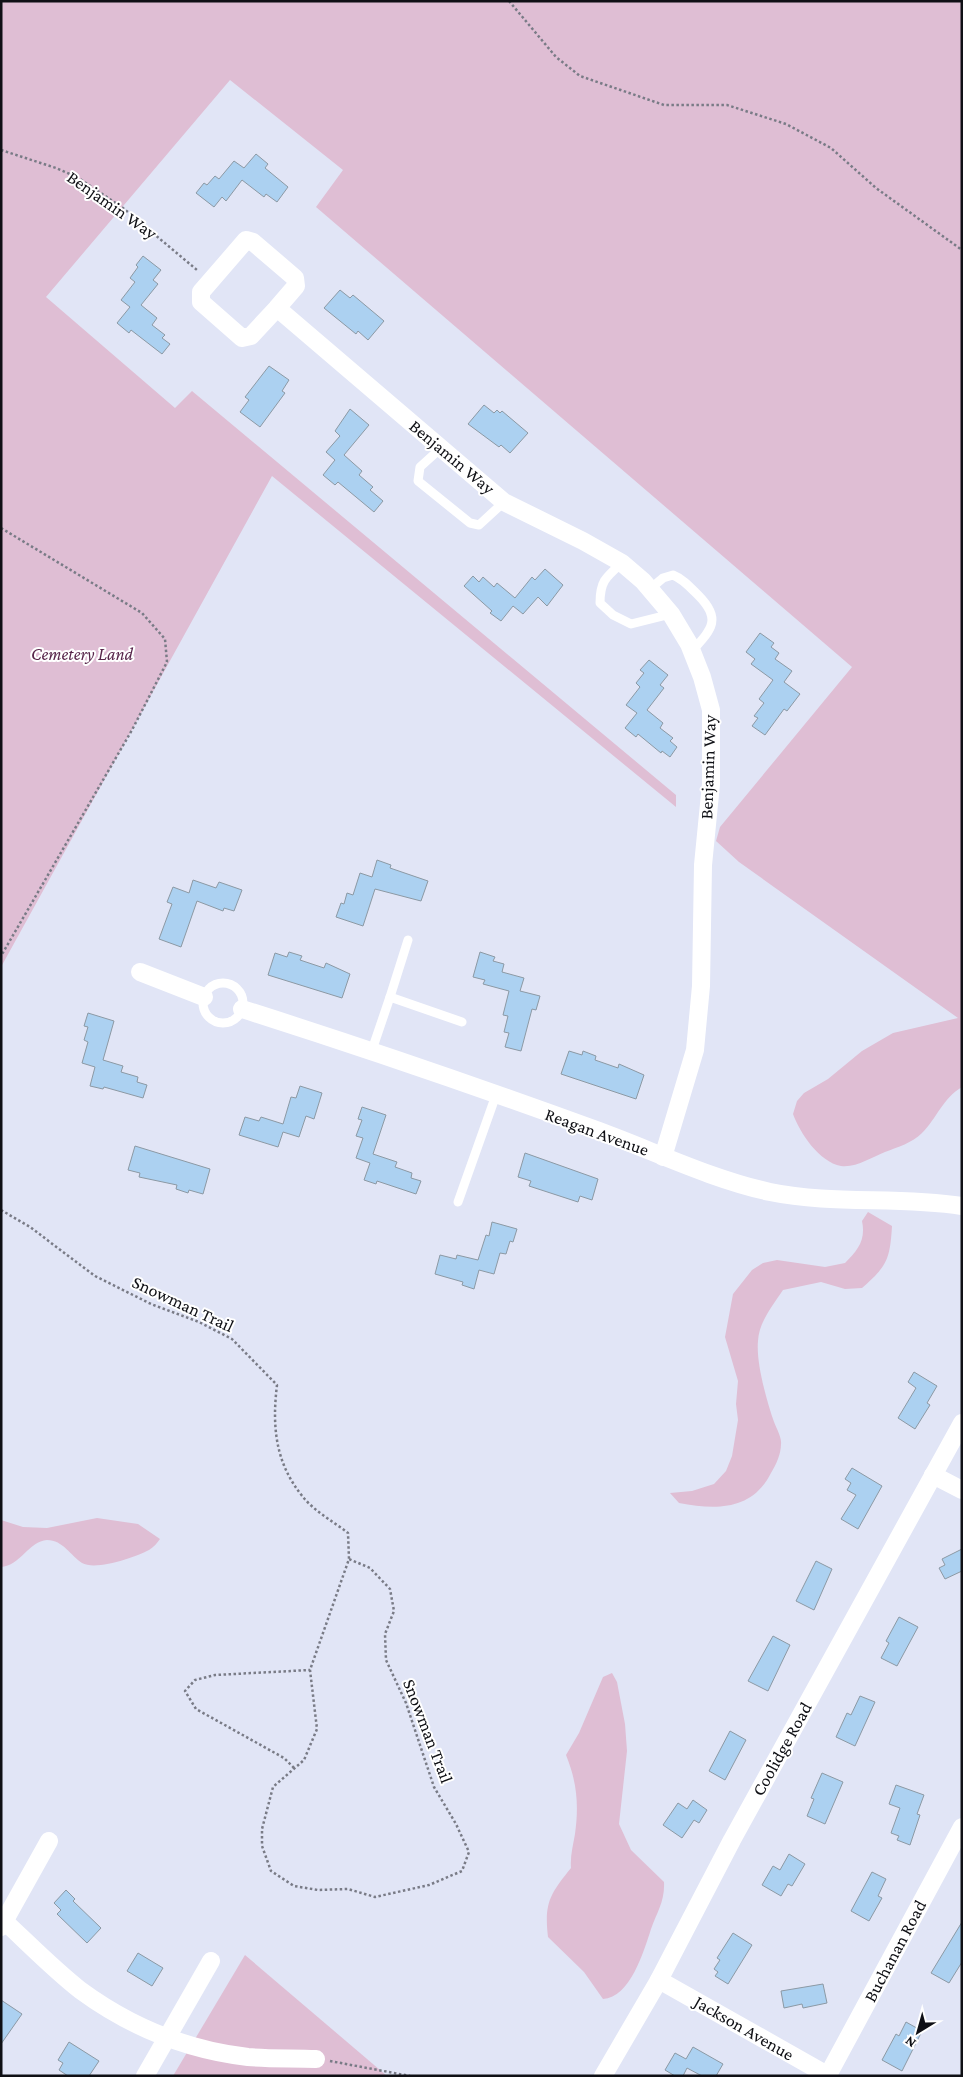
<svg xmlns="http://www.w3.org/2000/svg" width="963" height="2077" viewBox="0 0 963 2077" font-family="'Crimson Pro',serif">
  <rect width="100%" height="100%" fill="#e1e5f6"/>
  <g fill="#dfbed4">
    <path d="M1,1H962V1087C943,1098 937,1118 922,1133C912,1143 898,1147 885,1152C872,1157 856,1168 841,1166C819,1162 800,1133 793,1114L797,1101L804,1093L828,1079L862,1051L893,1033L958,1018L739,862L716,841L720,827L852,667L316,207L343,170L230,80L46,297L175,408L192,391L676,795V807L272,476L1,967Z"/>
    <path d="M868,1212L892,1226C890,1260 887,1266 862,1288L845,1289L821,1282L783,1290C773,1305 759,1322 758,1341C756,1362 766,1398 773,1419C775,1426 782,1437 781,1444C781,1454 776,1465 771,1473C752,1511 716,1510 679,1503L670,1493L692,1491L714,1484L726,1471L732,1456L738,1420L736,1404L738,1381L725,1337L733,1294L752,1270L763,1263L777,1260L825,1267L845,1263C858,1250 866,1240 862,1221Z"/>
    <path d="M97,1518L138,1524L160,1539C157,1543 154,1547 149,1550C136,1557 96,1571 82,1563C71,1556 63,1540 47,1540C29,1541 20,1566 1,1567V1520L23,1527L47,1528Z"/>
    <path d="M612,1673L617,1682L625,1724L627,1751L619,1824L631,1850L664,1882C665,1901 657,1912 651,1929C644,1951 630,1998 603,1999L584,1972L548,1937C544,1903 550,1894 571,1868C570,1856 573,1846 575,1834C579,1805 577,1782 566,1755L579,1733L603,1677Z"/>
    <polygon points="245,1955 387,2076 173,2076"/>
  </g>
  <g fill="#acd1f1" stroke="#8c99a4">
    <polygon points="256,154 268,164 265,168 288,187 277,202 266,194 264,197 242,180 226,201 222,197 214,207 196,193 204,183 207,185 215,176 219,179 234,161 244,168"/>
    <polygon points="143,256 161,270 153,280 158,284 141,305 157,318 152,325 165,335 162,338 170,344 162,354 131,330 129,333 117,323 130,307 121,300 135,282 130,278 138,267 136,265"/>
    <polygon points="340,290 350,298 353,295 384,321 368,340 358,331 356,334 324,308"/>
    <polygon points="269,366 289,380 282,391 285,393 260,427 240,412 249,400 245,397"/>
    <polygon points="484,405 494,413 497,410 500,413 502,411 528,433 510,453 501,445 499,447 468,424"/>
    <polygon points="350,409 369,425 344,455 362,471 359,475 373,487 370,490 383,501 374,512 338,482 335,485 323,475 335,460 326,452 340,436 335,431"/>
    <polygon points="545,569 563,585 547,606 538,597 523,614 513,606 501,621 490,613 492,611 464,586 473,576 479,582 483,577 494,587 497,583 515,598 532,577 535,580"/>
    <polygon points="760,633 774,643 771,647 779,653 775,659 792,671 784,682 800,694 787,711 784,709 765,735 752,726 758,718 754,716 764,703 759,699 773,680 751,664 755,659 746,652"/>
    <polygon points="649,660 668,675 660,685 664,688 647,710 663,723 660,728 673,738 670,741 677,747 670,757 662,751 661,753 638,734 636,737 625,728 637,713 626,705 640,687 636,683 644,673 640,670"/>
    <polygon points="377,860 391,865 390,868 428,881 421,901 375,889 363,926 336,917 341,903 344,904 347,893 353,895 360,873 372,877"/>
    <polygon points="193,880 216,888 219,882 242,890 234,911 224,908 223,911 197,901 181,947 159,939 172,904 167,902 173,887 189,893"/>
    <polygon points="289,952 302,956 300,960 324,968 326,963 350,974 342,998 268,975 275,953 287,957"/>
    <polygon points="480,952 495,957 493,961 504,964 502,972 524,978 520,991 540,996 536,1010 532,1009 521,1051 505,1047 509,1033 504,1032 508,1016 503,1015 509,991 483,984 485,980 473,977"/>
    <polygon points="88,1013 114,1021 103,1060 123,1066 121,1072 138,1077 137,1082 147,1085 143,1098 104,1087 103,1089 90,1086 95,1067 82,1063 88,1042 84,1040 88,1027 84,1026"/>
    <polygon points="569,1051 582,1055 583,1051 596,1056 595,1060 618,1068 619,1064 644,1075 636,1099 561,1074"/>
    <polygon points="300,1086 322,1093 314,1119 306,1116 299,1137 283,1132 278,1147 239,1135 245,1117 259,1121 261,1117 283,1124 291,1097 296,1098"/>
    <polygon points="362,1107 386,1115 373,1154 397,1162 395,1167 412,1173 411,1178 421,1181 416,1194 377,1181 376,1184 364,1180 370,1163 356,1158 363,1138 356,1136 362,1120 358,1119"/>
    <polygon points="135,1146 210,1169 203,1194 189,1190 188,1193 176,1189 177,1185 139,1177 140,1173 128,1170"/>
    <polygon points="525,1153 598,1179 592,1200 580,1196 578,1202 529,1186 531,1181 518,1177"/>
    <polygon points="492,1222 517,1229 513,1242 510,1241 506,1254 500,1253 494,1274 479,1270 474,1289 462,1285 463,1282 435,1274 440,1255 456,1259 457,1255 478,1260 486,1235 489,1236"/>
    <polygon points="914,1372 937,1386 927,1403 930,1405 915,1429 898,1418 916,1388 908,1382"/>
    <polygon points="852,1468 882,1486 858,1529 841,1519 856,1495 847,1490 851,1483 845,1479"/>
    <polygon points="962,1549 962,1571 945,1579 939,1568 945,1565 942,1559"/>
    <polygon points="816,1561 832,1569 814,1610 796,1601"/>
    <polygon points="899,1617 918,1627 897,1666 881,1658 889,1643 886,1641"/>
    <polygon points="773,1636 790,1645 768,1691 748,1681"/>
    <polygon points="860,1696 875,1702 855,1746 836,1737 847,1713 851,1715"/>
    <polygon points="730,1731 746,1740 725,1780 709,1771"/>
    <polygon points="822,1773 843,1782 825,1824 807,1816 814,1799 811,1798"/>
    <polygon points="896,1785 924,1795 917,1814 920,1815 910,1845 897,1840 899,1836 891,1833 900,1808 889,1804"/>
    <polygon points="693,1800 707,1810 699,1823 694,1820 682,1838 663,1825 678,1803 687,1809"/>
    <polygon points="789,1854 805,1864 792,1886 788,1884 781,1896 762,1885 773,1866 780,1870"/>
    <polygon points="872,1872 886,1879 878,1896 882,1898 869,1921 851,1911"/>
    <polygon points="66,1890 75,1899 73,1901 101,1928 87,1943 57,1914 61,1910 54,1903"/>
    <polygon points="962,1922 962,1962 949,1983 931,1973"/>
    <polygon points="733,1933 752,1945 728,1984 715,1976 718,1972 714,1969 720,1960 717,1958"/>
    <polygon points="138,1953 163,1968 152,1986 127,1971"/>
    <polygon points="823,1984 827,2003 803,2008 802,2004 784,2008 781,1991"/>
    <polygon points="1,2000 22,2014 1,2044"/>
    <polygon points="906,2022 922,2031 902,2071 882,2060 896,2034 899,2036"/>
    <polygon points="69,2042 99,2061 89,2076 68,2076 59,2070 63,2063 58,2060"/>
    <polygon points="693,2047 723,2064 716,2076 702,2076 687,2068 683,2076 675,2076 665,2070 675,2053 686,2059"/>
  </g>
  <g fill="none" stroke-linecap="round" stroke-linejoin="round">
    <g stroke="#797b86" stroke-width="2.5" stroke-dasharray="2.5 2.5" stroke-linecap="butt">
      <polyline points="509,1 556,57 580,76 664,105 727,105 786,124 831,148 876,188 962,250"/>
      <polyline points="1,150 56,168 77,177 123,208 197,270"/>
      <polyline points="1,528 142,613 165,639 167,662 132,730 1,956"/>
      <path d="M1,1210L30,1227L95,1276L151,1304L199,1322L232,1339L277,1385C272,1426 275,1463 303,1497C314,1511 334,1522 348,1533L349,1559L310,1670L317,1729L304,1760L273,1787L262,1829V1846L271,1871L294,1886L318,1890L348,1889L375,1897L429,1885L462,1871L469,1852L456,1824L434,1787L406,1703L386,1660L385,1634L394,1611L390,1589L370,1568L349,1559"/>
      <polyline points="294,1768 284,1758 196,1709 185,1691 195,1680 215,1675 310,1670"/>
      <polyline points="330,2061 410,2076"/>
    </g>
    <g stroke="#fff" stroke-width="9">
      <polyline points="441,448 420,467 418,481 470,523 479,525 504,502"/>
      <path d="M622,563C606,577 600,581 600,603L613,615L631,624L671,614"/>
      <path d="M650,589L663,578L673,575C683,579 690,587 698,595C722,619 712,629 692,651"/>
      <polyline points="408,940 390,997 462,1022"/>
      <circle cx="223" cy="1003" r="20"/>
      <polyline points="372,1050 390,997"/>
      <polyline points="458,1202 496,1095"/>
    </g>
    <g stroke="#fff" stroke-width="18">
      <polyline points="277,308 251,336 242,338 201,302 201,292 246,240 253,242 295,278 296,286 277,308 504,502 583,541 622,563 643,581 671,614 689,644 702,677 711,710 711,784 703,865 701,986 695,1050 663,1157"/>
      <polyline points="140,972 204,997"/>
      <path d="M242,1009C362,1047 481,1088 599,1131C656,1152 711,1179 770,1192C833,1205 898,1196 962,1206"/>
      <polyline points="933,1475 962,1490"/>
      <path d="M1,1918C27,1942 52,1968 80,1990C129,2026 187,2050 248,2057C270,2059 294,2058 316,2059"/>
      <polyline points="1,1927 49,1841"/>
      <polyline points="659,1980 829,2076"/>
      <polyline points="828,2075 962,1827"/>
      <polyline points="145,2076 211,1961"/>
      <polyline points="603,2076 659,1980 732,1840 962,1423"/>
    </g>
  </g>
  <g text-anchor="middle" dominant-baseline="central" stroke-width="4" stroke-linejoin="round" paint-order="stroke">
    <g font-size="18" fill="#0f1015" stroke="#fff">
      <text transform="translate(112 205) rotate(35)">Benjamin Way</text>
      <text transform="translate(452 457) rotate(40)">Benjamin Way</text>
      <text transform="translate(708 767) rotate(-88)">Benjamin Way</text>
      <text transform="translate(597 1132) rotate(20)">Reagan Avenue</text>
      <text transform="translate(183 1304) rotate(25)">Snowman Trail</text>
      <text transform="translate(428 1731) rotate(69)">Snowman Trail</text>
      <text transform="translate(782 1749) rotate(-61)">Coolidge Road</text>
      <text transform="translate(895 1951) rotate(-62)">Buchanan Road</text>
      <text transform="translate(744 2028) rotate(30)">Jackson Avenue</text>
    </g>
    <g font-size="18" font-style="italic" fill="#57254a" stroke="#fff">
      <text x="82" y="654">Cemetery Land</text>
    </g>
  </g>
  <rect width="963" height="2077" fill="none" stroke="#0f1015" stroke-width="5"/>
  <g transform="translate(918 2032) rotate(217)" stroke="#ffffff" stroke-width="4" paint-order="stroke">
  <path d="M0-4L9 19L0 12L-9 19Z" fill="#0f1015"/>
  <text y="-8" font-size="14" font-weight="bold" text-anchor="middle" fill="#0f1015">N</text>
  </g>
</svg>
